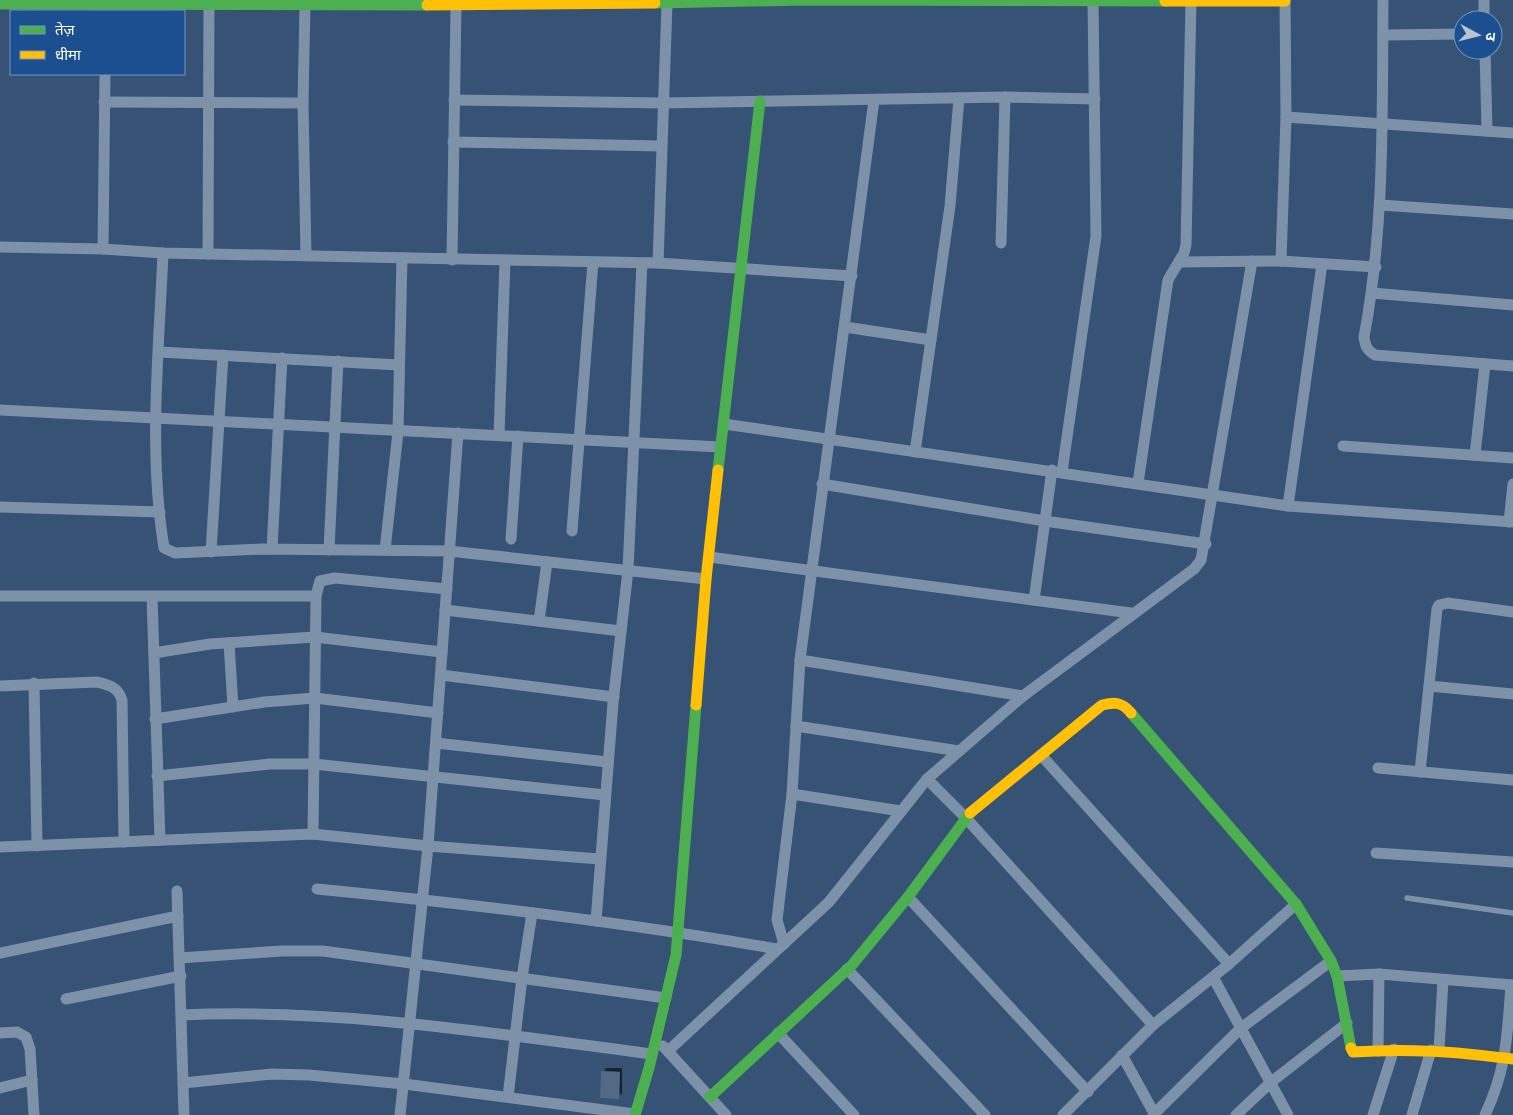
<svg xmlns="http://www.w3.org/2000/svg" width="1513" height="1115" viewBox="0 0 1513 1115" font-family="'Open Sans','Noto Sans Devanagari',sans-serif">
  <defs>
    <filter id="shadow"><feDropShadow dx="4.5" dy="-4.5" stdDeviation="1" flood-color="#0009"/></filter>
  </defs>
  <rect width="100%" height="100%" fill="#365274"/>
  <polygon fill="#526984" filter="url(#shadow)" points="601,1071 620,1072 619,1099 600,1098"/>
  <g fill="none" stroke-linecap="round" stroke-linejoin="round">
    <polyline stroke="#7d92a8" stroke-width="5.5" points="1407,898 1513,913"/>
    <g stroke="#7d92a8" stroke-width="11">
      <path d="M1383,0C1382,113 1385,226 1364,337C1365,346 1367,350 1375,355L1513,366"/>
      <polyline points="1484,0 1484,20"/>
      <polyline points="305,4 303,103 306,255"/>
      <polyline points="1383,35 1463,34"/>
      <polyline points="1485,50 1487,131"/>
      <polyline points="454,100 663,103 1005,97 1095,99"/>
      <polyline points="104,102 303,103"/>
      <polyline points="1286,117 1513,133"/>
      <polyline points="453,142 661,146"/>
      <polyline points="1380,205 1513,214"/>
      <polyline points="1001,243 1005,97"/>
      <polyline points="0,247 103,249 163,253 658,263 852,276"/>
      <polyline points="103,249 105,74"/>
      <path d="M163,253C159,350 148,451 164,548L175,553L263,549L449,551L706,579"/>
      <polyline points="208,254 209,0"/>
      <polyline points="452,260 456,6"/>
      <polyline points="1281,261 1286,117 1285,0"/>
      <polyline points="1179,262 1281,261 1376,267"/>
      <polyline points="658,263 667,4"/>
      <polyline points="1372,293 1513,305"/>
      <polyline points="845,327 931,340"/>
      <polyline points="159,352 399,365"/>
      <polyline points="0,410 720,447"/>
      <polyline points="724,424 1288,506 1513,522"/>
      <polyline points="499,435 505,261"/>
      <polyline points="1343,446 1513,458"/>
      <polyline points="915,452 950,206 959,98"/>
      <polyline points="1475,455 1485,364"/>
      <polyline points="1062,472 1096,236 1093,0"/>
      <polyline points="1138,483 1168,280 1184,253 1186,245 1191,0"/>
      <polyline points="822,484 1045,521 1206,544"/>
      <polyline points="1288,506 1322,264"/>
      <polyline points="0,507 160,512"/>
      <polyline points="1509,522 1513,484"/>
      <polyline points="572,531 593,262"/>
      <polyline points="511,539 518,436"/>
      <polyline points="272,549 282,358"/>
      <polyline points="329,550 338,361"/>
      <polyline points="385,550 398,432 402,258"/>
      <polyline points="211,552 223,355"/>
      <polyline points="709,557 1131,613"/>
      <polyline points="0,596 316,596"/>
      <polyline points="152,597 160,840"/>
      <polyline points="1034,600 1052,470"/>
      <polyline points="445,610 621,631"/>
      <polyline points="539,621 547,562"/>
      <polyline points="229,643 233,707"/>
      <polyline points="154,653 210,644 315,637 442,652"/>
      <polyline points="800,660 1023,696"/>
      <polyline points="441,675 614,697"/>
      <polyline points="34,683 37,846"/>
      <path d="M0,686L97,682C109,685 118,687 122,700L124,842"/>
      <polyline points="1429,686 1513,694"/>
      <polyline points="155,719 264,702 315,698 438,713"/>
      <polyline points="796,726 959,751"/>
      <polyline points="436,743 608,762"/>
      <polyline points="1041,755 1229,964"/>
      <polyline points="1378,768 1513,780"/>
      <polyline points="1420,772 1437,609 1439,605 1448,603 1513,612"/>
      <polyline points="157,776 270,764 314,764 605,795"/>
      <polyline points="927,779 965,817 1153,1025"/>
      <polyline points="792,794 901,811"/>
      <polyline points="313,834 316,596 320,581 335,578 447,589"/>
      <polyline points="0,847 313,834 428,846 600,859"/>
      <polyline points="1376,853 1513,862"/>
      <path d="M317,889C471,904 625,922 777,949"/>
      <polyline points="177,891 184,1115"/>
      <polyline points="908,897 1088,1092"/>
      <polyline points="596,921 613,703 628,570 642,263"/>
      <polyline points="784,944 777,920 792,794 800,660 874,100"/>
      <polyline points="0,953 178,916"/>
      <polyline points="180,958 281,951 323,951 666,998"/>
      <polyline points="847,969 985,1115"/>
      <polyline points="1337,976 1379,974 1513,985"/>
      <polyline points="1213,977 1288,1115"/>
      <polyline points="66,999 181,976"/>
      <path d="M182,1015C340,1008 496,1034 652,1054"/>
      <polyline points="0,1033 17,1032 26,1037 30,1049 34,1115"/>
      <polyline points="778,1033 854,1115"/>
      <polyline points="663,1046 726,1115"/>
      <polyline points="1439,1050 1443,980"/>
      <polyline points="668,1051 829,902 927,779 1023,696 1194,569 1201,560 1252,261"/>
      <polyline points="1378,1051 1379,974"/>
      <polyline points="1122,1055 1155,1115"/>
      <polyline points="183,1083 272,1074 309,1075 404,1084 635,1114"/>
      <polyline points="0,1088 32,1080"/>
      <polyline points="508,1097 522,978 532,913"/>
      <polyline points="400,1115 428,846 458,433"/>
      <polyline points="1063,1115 1153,1025 1229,964 1296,904"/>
      <polyline points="1153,1115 1241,1028 1331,961"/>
      <polyline points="1236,1115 1270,1083 1347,1023"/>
      <polyline points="1373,1115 1394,1049"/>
      <polyline points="1412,1115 1431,1050"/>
      <path d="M1485,1115C1507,1068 1507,1036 1511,985"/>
    </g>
    <g stroke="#4caf50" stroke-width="11">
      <polyline points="655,3 806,0 1165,1"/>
      <polyline points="0,4 427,5"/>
      <polyline points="718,470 760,101"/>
      <polyline points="1131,713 1296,904 1331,961 1337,976 1351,1048"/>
      <polyline points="710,1097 852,965 908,897 970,813"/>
      <polyline points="635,1115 649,1068 676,955 696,705"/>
    </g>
    <g stroke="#ffc107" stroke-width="11">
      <polyline points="1165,1 1285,1"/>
      <polyline points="427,5 655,3"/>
      <polyline points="696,705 706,579 718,470"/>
      <path d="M970,813L1102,705C1115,702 1122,702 1131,713"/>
      <path d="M1351,1048L1353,1052C1410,1048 1457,1052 1513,1059"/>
    </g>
  </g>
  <rect x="10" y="10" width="175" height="65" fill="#1b4f8f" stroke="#7695bc"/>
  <rect x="20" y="26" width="25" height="8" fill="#4caf50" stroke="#7695bc"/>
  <text x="55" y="35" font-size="15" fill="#ffffff">तेज़</text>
  <rect x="20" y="51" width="25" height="8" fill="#ffc107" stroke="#7695bc"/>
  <text x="55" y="60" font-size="15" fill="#ffffff">धीमा</text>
  <g transform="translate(1478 35) rotate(97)"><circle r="24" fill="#1b4f8f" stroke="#7695bc"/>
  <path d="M0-4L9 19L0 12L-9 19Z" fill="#b9c2ce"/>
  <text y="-8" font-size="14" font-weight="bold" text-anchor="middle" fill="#ffffff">उ</text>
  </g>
</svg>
